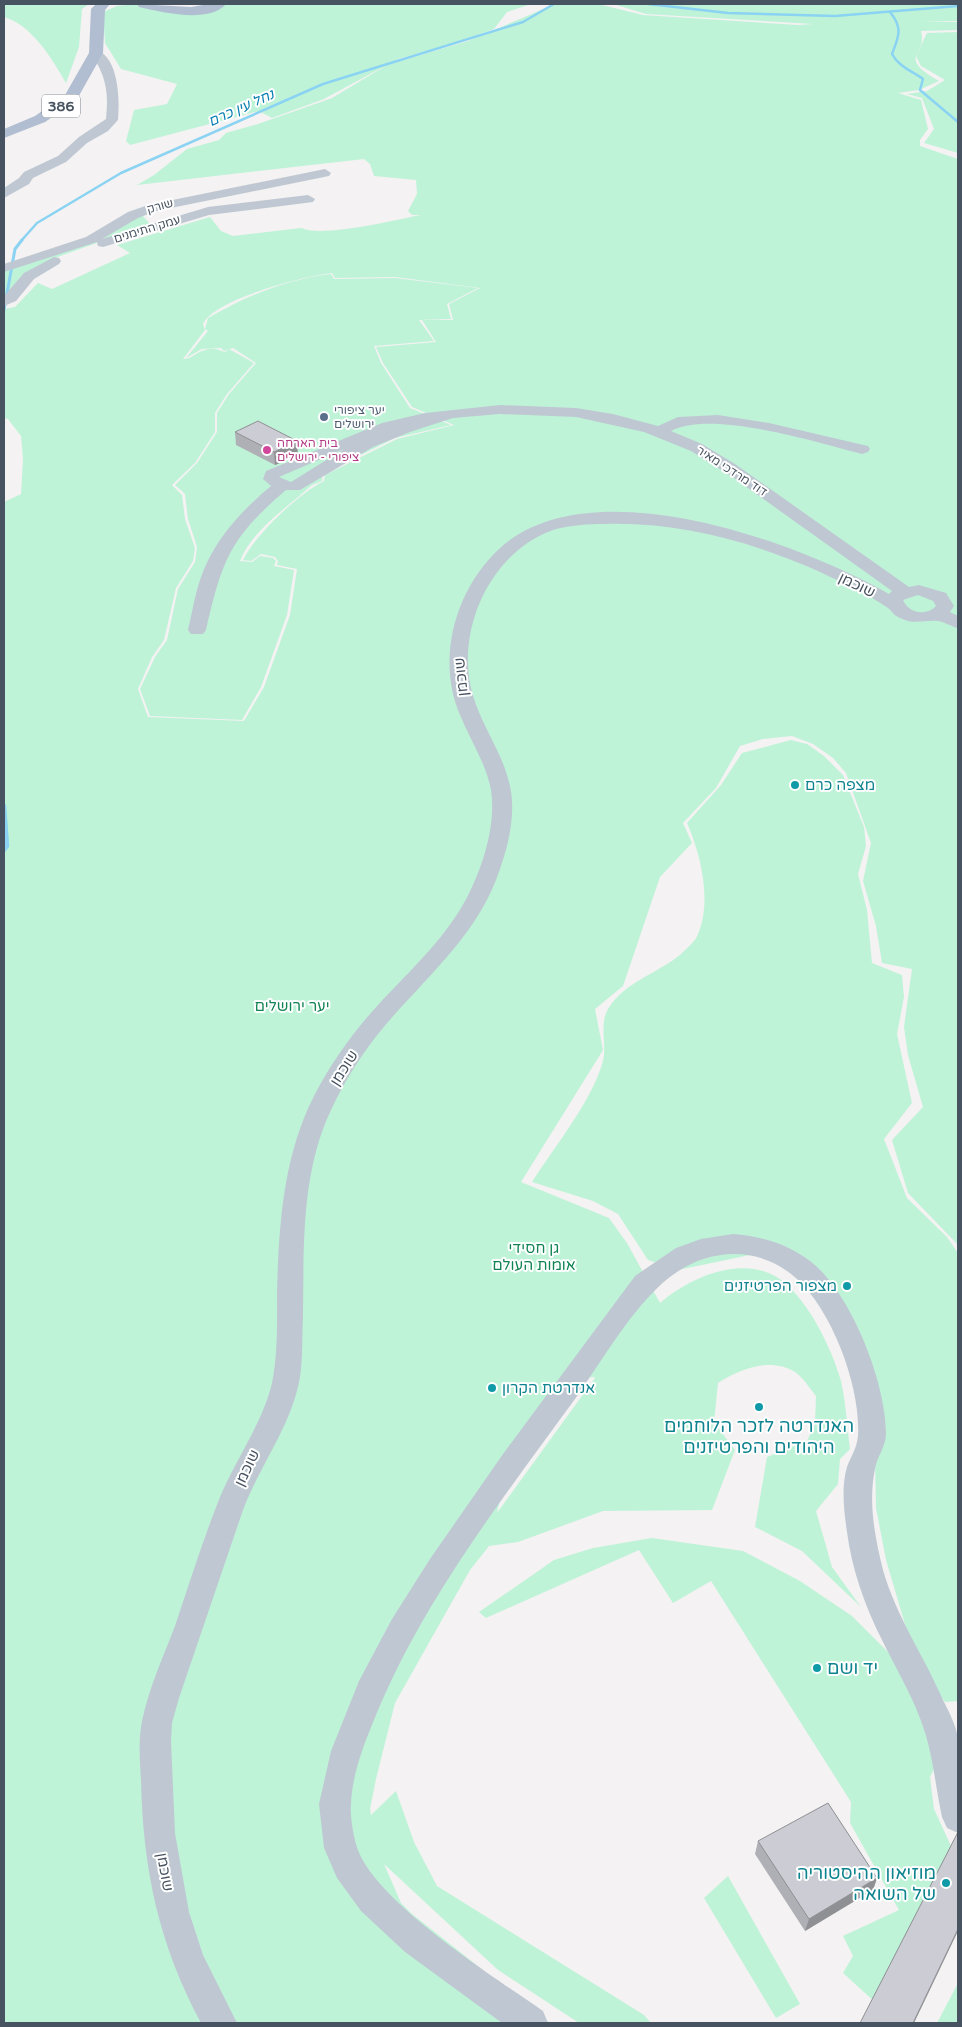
<svg xmlns="http://www.w3.org/2000/svg" width="962" height="2027" viewBox="0 0 962 2027" font-family="'Varela Round','Noto Sans Hebrew',sans-serif">
  <rect width="100%" height="100%" fill="#f4f2f2"/>
  <g fill="#bff3d8" fill-rule="evenodd">
    <path d="M4,4H89L82,9L79,47L66,83C53,60 31,24 4,17Z"/>
    <path d="M134,4C164,12 199,22 227,4H531L507,12L494,29L462,41L398,59L324,99L272,118L259,111L130,145L126,141L134,110L167,104L177,84L121,69L105,43L103,12L117,6Z"/>
    <path d="M555,4H598L643,15L798,25L813,24L646,14L613,4H958V21H920L958,22V30L921,31C928,56 895,56 939,81L919,90L898,93L921,100L928,129L920,140V146L958,159V1245L908,1193L892,1140L923,1107L908,1055L904,1027L912,969L882,963L876,926L863,881L871,843L846,773L833,758L813,744L792,736L763,739L740,746L716,788L683,823L692,843L660,877L623,986L595,1009L603,1050L521,1182L609,1218L627,1243L660,1303C689,1278 738,1256 775,1276C805,1293 832,1348 841,1381C846,1403 847,1427 850,1449L840,1459L838,1484L816,1511L832,1567L861,1607L802,1551L755,1527L767,1457L807,1441L815,1424L816,1396C810,1389 803,1377 795,1372C770,1357 740,1369 718,1383L714,1422L735,1450L712,1510L603,1511L518,1542L489,1546L470,1570L395,1703L376,1779L370,1809L371,1815L396,1791L414,1842L437,1886L644,2015L651,2023H579L498,1970L384,1864L401,1903L412,1914L550,2023H4V502L21,494L23,459L21,436L8,419L4,418V309L15,307L38,283L52,289L130,253L117,245L210,217L221,231L233,236L301,228C322,238 394,220 421,215H412L408,211L417,194L416,180L374,176L370,164L364,159L137,185L154,175L187,149L219,140L226,133L258,124L332,98L387,65L468,41ZM332,273L335,278L395,277L480,288L449,304L453,320H422L436,342L376,347L383,363L412,407L454,425L397,439L325,475L324,481C298,494 256,534 243,560L251,561L261,554L275,557L278,561L277,565L297,569L290,615L264,687L244,721L148,717L138,689L152,657L164,640L176,588L193,561L195,548L185,519L182,495L172,485L195,463L215,432V413L227,394L254,363L229,349L225,352C218,350 214,347 205,350C196,352 192,359 183,359L205,330L203,324C214,299 305,276 332,273ZM594,1377L595,1378L497,1513L501,1495L580,1379Z"/>
    <polygon points="958,32 958,153 924,143 934,129 922,98 907,94 927,91 945,80 921,66 916,56 927,33"/>
    <polygon points="142,215 150,224 52,259 4,298 4,270"/>
    <path d="M331,274L334,279L395,278L478,288L447,304L451,319L419,320L434,341L374,346L381,363L410,408L451,425L395,438L323,474L322,481L312,485C288,507 252,530 240,561L252,562L260,556L273,558L276,561L274,566L294,570L287,615L261,687L242,720L150,716L140,689L155,657L167,640L178,589L195,562L197,547L188,519L185,494L175,485L197,463L217,432V413L229,394L256,363L233,348L224,351L221,348L202,349L186,358L208,331L205,329L208,318C246,296 287,279 331,274Z"/>
    <path d="M791,740L807,744L824,756L843,775L864,827L866,846L858,874L867,910L872,963L902,975L904,997L897,1034L912,1103L884,1139L907,1198L947,1237L958,1253V1701L945,1702L925,1674L907,1631L886,1560L876,1508L875,1457L850,1353L800,1262L750,1255L678,1270L648,1260L618,1214L593,1201L532,1182C555,1146 592,1101 603,1061C607,1044 599,1025 608,1009C624,982 659,973 681,954C686,949 696,941 698,934C712,901 701,855 687,823L721,785L742,753Z"/>
    <polygon points="652,1538 743,1551 800,1581 852,1616 900,1664 939,1759 930,1777 934,1809 951,1846 876,2003 843,1973 853,1956 843,1936 899,1910 850,1823 851,1802 711,1581 673,1603 639,1550 486,1618 479,1612 554,1560 593,1548"/>
    <polygon points="728,1876 800,2004 776,2018 704,1898"/>
    <polygon points="958,1983 958,2023 937,2023"/>
  </g>
  <g fill="none" stroke-linecap="round" stroke-linejoin="round">
    <g stroke="#8ad3f2" stroke-width="2.5">
      <polyline points="648,4 728,13 835,16 958,6"/>
      <path d="M890,12C903,28 899,36 892,54C899,67 912,71 923,79L920,90L958,122"/>
      <polyline points="21,241 37,223 121,173 323,84 523,22 554,4"/>
    </g>
    <polyline stroke="#8ad3f2" stroke-width="3" points="4,310 15,249 22,240"/>
    <polyline stroke="#8ad3f2" stroke-width="4.5" points="4,806 7,846 4,850"/>
    <g fill="#bfc8d2" fill-rule="evenodd">
      <path d="M96,50C119,56 120,102 118,120L108,131L87,143L66,162L33,178L29,184L4,198V188L19,178L24,172L58,156L79,137L106,119C109,93 106,74 90,53Z"/>
      <polygon points="325,169 331,173 329,176 156,211 138,218 102,239 208,207 308,195 315,199 313,202 209,215 103,247 98,246 97,242 4,272 4,264 86,237 128,212 148,205"/>
      <polygon points="54,257 59,258 61,261 59,264 34,279 16,301 4,306 4,296 24,273"/>
      <path d="M500,405L576,408L613,414L658,426L678,417L718,415L769,423L868,446L870,449L868,452L862,454C818,443 711,409 671,431L702,444L735,464L909,587L919,585L946,593L954,606L950,612L958,616V628C952,627 943,621 937,621C924,620 913,625 900,618C891,613 895,614 888,608C868,594 843,583 820,572C753,542 680,522 606,524C588,524 570,525 553,530C533,537 516,550 503,565C480,592 467,628 468,664C469,713 500,741 510,786C516,813 509,843 500,869C480,931 430,974 388,1022C363,1051 342,1084 327,1119C301,1181 304,1250 303,1316C302,1336 303,1357 300,1377C292,1425 260,1465 243,1510L179,1698L172,1723L171,1741L175,1833L189,1912L203,1955L237,2023H201C159,1945 143,1870 141,1781C140,1761 138,1741 142,1721C149,1688 163,1657 175,1626C189,1584 202,1543 218,1502C234,1461 262,1425 272,1383C278,1353 277,1322 277,1292C279,1224 283,1157 314,1096C331,1063 353,1032 378,1005C412,968 451,934 472,887C485,859 496,821 491,790C486,763 470,740 460,715C436,659 455,590 499,549C589,465 798,542 889,594L892,591L734,478L691,451L644,432L576,417L500,414L453,418L410,432L373,447L300,490H286C230,538 222,560 206,630L203,634H191L188,630C192,613 195,594 201,577C214,540 241,511 271,486L263,479L266,471L382,423L425,413ZM344,449L291,482L279,477ZM918,595L933,601L936,606C927,616 909,614 903,600Z"/>
      <path d="M733,1234C761,1236 788,1244 810,1261C851,1292 886,1383 886,1433C886,1447 877,1456 875,1469C868,1502 875,1538 883,1570C896,1616 924,1656 943,1700C949,1712 956,1725 958,1738C960,1748 958,1759 958,1768C958,1790 958,1811 958,1833L947,1828L942,1817C935,1785 933,1752 921,1721C911,1693 895,1667 882,1640C865,1606 852,1570 847,1532C844,1511 841,1487 847,1467C851,1456 857,1448 858,1436C861,1388 833,1312 797,1279C762,1247 715,1247 677,1272C639,1296 602,1361 575,1399C500,1502 419,1606 372,1725C362,1749 352,1777 351,1804C350,1816 353,1833 356,1844C370,1899 496,1978 543,2011L548,2023H502L405,1952L361,1911L337,1878L324,1848L319,1804L331,1751L359,1681L392,1619L430,1559L503,1454L635,1276L676,1248L701,1239Z"/>
    </g>
    <g fill="#b1bed2" fill-rule="evenodd">
      <polygon points="96,4 110,4 105,10 103,53 76,101 45,122 4,138 4,129 35,116 65,95 89,53 91,9"/>
      <path d="M137,4L191,7L209,4H226C209,24 161,12 139,7Z"/>
    </g>
  </g>
  <g fill="#afb0b6">
    <polygon points="235,432 298,455 275,465 236,445"/>
    <polygon points="758,1841 877,1878 873,1890 805,1931 755,1854"/>
  </g>
  <g fill="#8f9094">
    <polygon points="297,441 298,455 275,465 274,452"/>
    <polygon points="877,1878 873,1890 805,1931 809,1919"/>
    <polygon points="958,1929 958,1931 914,2023 913,2023"/>
  </g>
  <g fill="#cccdd4" stroke="#8f9094">
    <polygon points="258,421 297,441 274,452 235,432"/>
    <polygon points="828,1803 877,1878 809,1919 758,1841"/>
    <polygon points="958,1832 958,1929 913,2023 860,2023"/>
  </g>
  <circle fill="#5c6f8a" stroke="#fff" stroke-width="2" cx="324" cy="417" r="5"/>
  <circle fill="#d1479c" stroke="#fff" stroke-width="2" cx="267" cy="450" r="5"/>
  <g fill="#0f9aa8" stroke="#fff" stroke-width="2">
    <circle cx="795" cy="785" r="5"/>
    <circle cx="847" cy="1286" r="5"/>
    <circle cx="492" cy="1388" r="5"/>
    <circle cx="759" cy="1407" r="5"/>
    <circle cx="817" cy="1668" r="5"/>
    <circle cx="946" cy="1883" r="5"/>
  </g>
  <g text-anchor="middle" dominant-baseline="central" stroke-width="4" stroke-linejoin="round" paint-order="stroke">
    <g font-size="12" fill="#485361" stroke="#fff">
      <text transform="translate(160 206) rotate(-16)">שורק</text>
      <text transform="translate(147 229) rotate(-17)">עמק התימנים</text>
      <text transform="translate(732 471) rotate(33)">דוד מרדכי מאיר</text>
    </g>
    <g font-size="12" fill="#4e5e75" stroke="#fff" text-anchor="start">
      <text x="334" y="410">יער ציפורי<tspan x="334" dy="14">ירושלים</tspan></text>
    </g>
    <g font-size="12" fill="#b23c85" stroke="#fff" text-anchor="start">
      <text x="277" y="443">בית הארחה<tspan x="277" dy="14">ציפורי - ירושלים</tspan></text>
    </g>
    <rect fill="#fff" stroke="#7f8790" stroke-width="1" x="42" y="94.5" width="38" height="23" rx="4"/>
    <g font-size="14" font-weight="bold" fill="#485361">
      <text x="61" y="106">386</text>
    </g>
    <g font-size="14" font-style="italic" fill="#047db1" stroke="#fff">
      <text transform="translate(241 108) rotate(-24)">נחל עין כרם</text>
    </g>
    <g font-size="15" fill="#485361" stroke="#fff">
      <text transform="translate(857 585) rotate(26)">שוכמן</text>
      <text transform="translate(461 677) rotate(-96)">שוכמן</text>
      <text transform="translate(344 1068) rotate(-57)">שוכמן</text>
      <text transform="translate(247 1468) rotate(-64)">שוכמן</text>
      <text transform="translate(165 1872) rotate(80)">שוכמן</text>
    </g>
    <g font-size="15" fill="#0d838f" stroke="#fff" text-anchor="start">
      <text x="805" y="785">מצפה כרם</text>
      <text x="837" y="1286" text-anchor="end">מצפור הפרטיזנים</text>
      <text x="502" y="1388">אנדרטת הקרון</text>
    </g>
    <g font-size="15" fill="#128454" stroke="#fff">
      <text x="292" y="1006">יער ירושלים</text>
      <text x="534" y="1248">גן חסידי<tspan x="534" dy="17">אומות העולם</tspan></text>
    </g>
    <g font-size="18" fill="#0d838f" stroke="#fff">
      <text x="759" y="1426">האנדרטה לזכר הלוחמים<tspan x="759" dy="21">היהודים והפרטיזנים</tspan></text>
      <text x="827" y="1668" text-anchor="start">יד ושם</text>
      <text x="936" y="1873" text-anchor="end">מוזיאון ההיסטוריה<tspan x="936" dy="21">של השואה</tspan></text>
    </g>
  </g>
  <rect width="962" height="2027" fill="none" stroke="#485361" stroke-width="10"/>
</svg>
